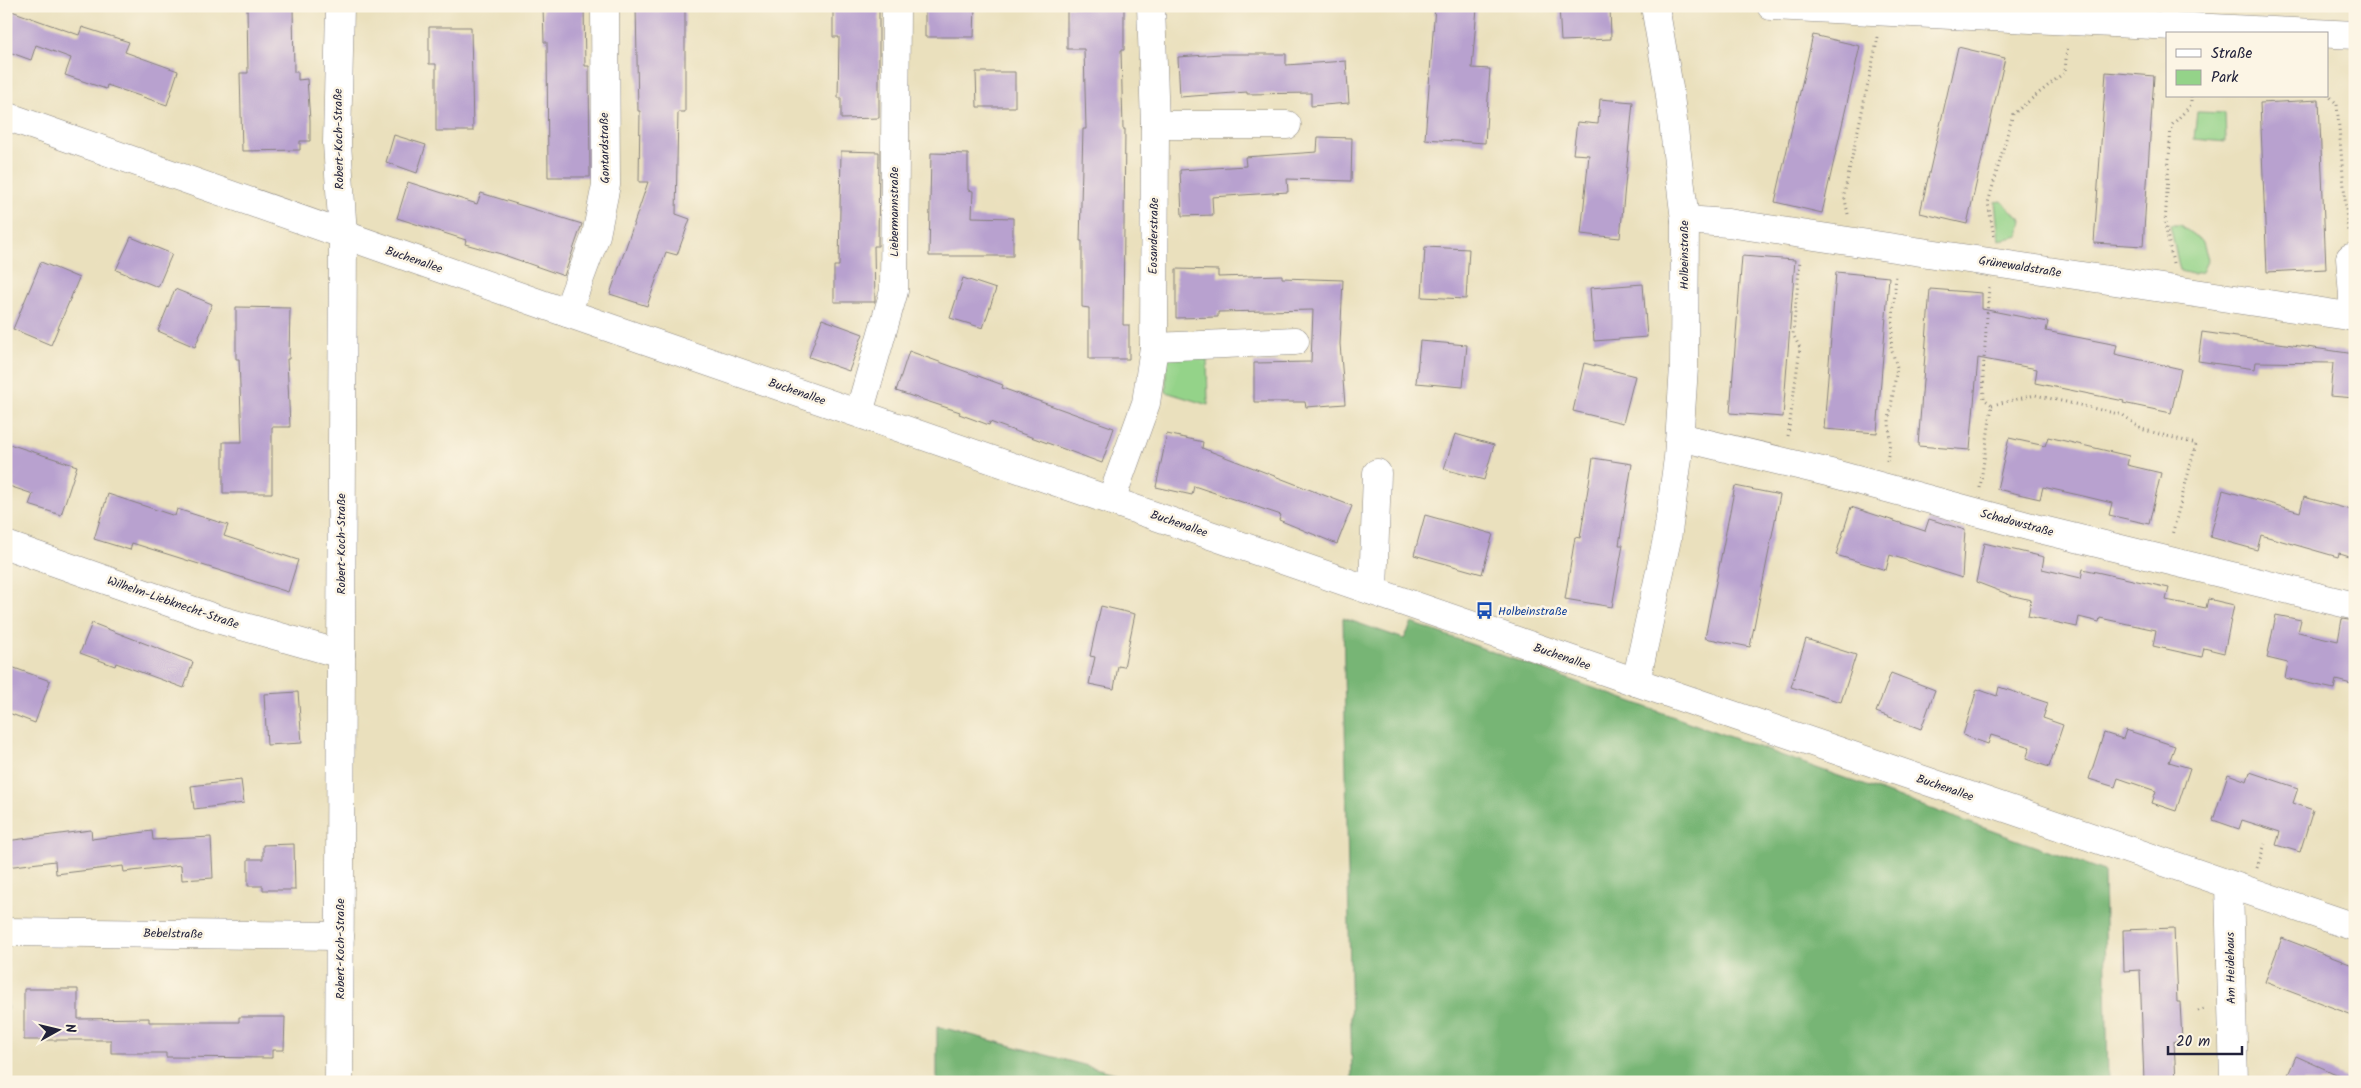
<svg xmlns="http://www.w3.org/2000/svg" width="2361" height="1088" viewBox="0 0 2361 1088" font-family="Kalam,sans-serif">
  <rect width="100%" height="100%" fill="#fcf5e5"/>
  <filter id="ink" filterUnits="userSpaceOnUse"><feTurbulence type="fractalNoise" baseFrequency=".02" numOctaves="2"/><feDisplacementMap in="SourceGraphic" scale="10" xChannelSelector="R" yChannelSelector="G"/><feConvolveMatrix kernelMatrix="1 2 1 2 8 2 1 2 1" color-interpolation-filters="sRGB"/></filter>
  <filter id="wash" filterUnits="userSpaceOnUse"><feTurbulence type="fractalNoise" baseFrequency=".0096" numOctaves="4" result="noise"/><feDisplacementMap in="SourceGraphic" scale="20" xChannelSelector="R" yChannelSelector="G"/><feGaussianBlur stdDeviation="1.12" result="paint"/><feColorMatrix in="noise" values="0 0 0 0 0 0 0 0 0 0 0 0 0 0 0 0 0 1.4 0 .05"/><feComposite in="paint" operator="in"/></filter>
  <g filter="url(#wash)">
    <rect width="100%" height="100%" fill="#eae0bd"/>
    <g fill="#94d389" stroke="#5b7a62">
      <polygon points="2197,112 2225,113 2226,142 2194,139"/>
      <polygon points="2001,201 2022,220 2019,236 1999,240 1995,202"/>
      <polygon points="2170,225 2180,225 2203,242 2208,259 2202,272 2192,274 2180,271"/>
      <polygon points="1166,357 1207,357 1208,405 1166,392"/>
      <polygon points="6,958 7,958 8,1082 6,1082"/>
    </g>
    <g fill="#77b575" stroke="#4c6c58">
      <polygon points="1343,618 1404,639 1412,623 2104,871 2108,1082 1352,1082"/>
      <polygon points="937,1026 1148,1082 937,1082"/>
    </g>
    <g id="blocks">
      <g fill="#b8a1cf">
        <polygon points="247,6 293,6 294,72 298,72 298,80 307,79 310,120 310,141 300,141 300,150 242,151 240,73 248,73"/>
        <polygon points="543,6 584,6 585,66 589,66 590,177 548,177 547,42 544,42"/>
        <polygon points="636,6 685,6 685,112 678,112 676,214 690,219 677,255 666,252 647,306 610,294 648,182 639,182 640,111 638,111"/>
        <polygon points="833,6 879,6 879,118 841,119 841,98 838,98 839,37 833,37"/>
        <polygon points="925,6 975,6 974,37 925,37"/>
        <polygon points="1435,6 1477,8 1472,68 1490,69 1485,143 1425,139"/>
        <polygon points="1559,6 1610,6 1611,39 1561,41"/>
        <polygon points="1067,7 1124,7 1124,50 1121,50 1123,129 1125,129 1123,325 1129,325 1129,359 1089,359 1089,308 1082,307 1082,241 1080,241 1083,129 1086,129 1084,49 1067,49"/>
        <polygon points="6,9 79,35 82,27 129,42 125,52 178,71 167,105 107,85 106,89 65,75 71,58 36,45 31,60 6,51"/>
        <polygon points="429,27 471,27 473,131 436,131 436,64 429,64"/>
        <polygon points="1813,35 1860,46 1822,213 1775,202"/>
        <polygon points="1958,47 2005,58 1967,224 1920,213"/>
        <polygon points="1220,54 1286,54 1286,65 1346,61 1349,103 1311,106 1311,93 1247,94 1247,92 1180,97 1178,57"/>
        <polygon points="976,72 1015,72 1015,107 977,107"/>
        <polygon points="2106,72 2154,76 2143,246 2094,243"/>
        <polygon points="1600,99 1633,102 1620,238 1581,234 1589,155 1573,154 1577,122 1598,124"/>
        <polygon points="2319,100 2326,269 2267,272 2260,103"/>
        <polygon points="394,135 426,145 417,173 386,162"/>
        <polygon points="1318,137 1352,138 1351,181 1287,179 1288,192 1212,197 1213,215 1182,216 1180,170 1246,166 1245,157 1317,152"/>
        <polygon points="841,151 879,152 878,246 874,246 875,302 834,302 834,266 839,266"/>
        <polygon points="931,153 968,154 968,190 973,191 972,217 1013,218 1013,256 929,256"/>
        <polygon points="408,182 477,204 481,193 582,224 564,276 501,254 465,244 466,240 397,218"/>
        <polygon points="131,237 172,254 158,287 116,270"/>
        <polygon points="1425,247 1469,249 1466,299 1422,297"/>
        <polygon points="1742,256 1795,260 1783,417 1730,413"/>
        <polygon points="41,262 79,278 51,345 13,329"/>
        <polygon points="1176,269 1218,270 1218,277 1282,275 1282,278 1343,280 1340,344 1345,404 1306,407 1305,402 1254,402 1254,363 1311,362 1313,310 1218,312 1218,317 1176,318"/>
        <polygon points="1836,272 1889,277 1877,433 1824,429"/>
        <polygon points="963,278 996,289 983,328 950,318"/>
        <polygon points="1643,284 1647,337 1594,341 1590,288"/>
        <polygon points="175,289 212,304 195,347 158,331"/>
        <polygon points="1930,289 1982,293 1982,309 2048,322 2046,331 2117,345 2115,354 2181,369 2171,413 2123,403 2124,401 2035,383 2037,369 1978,358 1970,450 1918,446"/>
        <polygon points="236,307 290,308 289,359 287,359 290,427 272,427 272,493 223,493 223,442 242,442 239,359 236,359"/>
        <polygon points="822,319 863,334 849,371 809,357"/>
        <polygon points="2202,332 2355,354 2355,398 2330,396 2333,363 2256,362 2255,369 2198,361"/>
        <polygon points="1420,341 1467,345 1463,387 1416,383"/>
        <polygon points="909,351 1003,385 1002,388 1114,428 1102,463 990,422 989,425 959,414 960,412 896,391"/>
        <polygon points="1584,363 1635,376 1623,423 1573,411"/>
        <polygon points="1167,434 1203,442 1202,448 1352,506 1337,544 1279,520 1281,515 1194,486 1192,495 1156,487"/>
        <polygon points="1455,434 1494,445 1484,480 1444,469"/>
        <polygon points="2048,437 2129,456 2127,465 2161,473 2149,524 2109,515 2112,503 2083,496 2043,487 2040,499 1997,489 2009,438 2045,446"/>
        <polygon points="6,443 77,466 61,515 29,505 33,494 6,485"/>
        <polygon points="1593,458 1632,464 1619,545 1623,545 1612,607 1565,599 1575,537 1580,538"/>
        <polygon points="1735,486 1780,495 1750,647 1705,638"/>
        <polygon points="2223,490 2300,512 2304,497 2355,511 2355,558 2339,553 2338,557 2261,535 2257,550 2210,537"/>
        <polygon points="108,494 175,516 177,509 228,525 224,536 298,560 288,592 132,543 130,550 94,539"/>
        <polygon points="1851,507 1925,531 1929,519 1965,530 1962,578 1890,555 1886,570 1836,555"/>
        <polygon points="1425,515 1493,534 1482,574 1414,555"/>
        <polygon points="1984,543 2044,557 2042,569 2081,578 2083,569 2169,588 2166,600 2206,608 2208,599 2234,605 2224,653 2204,648 2202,657 2153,646 2156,630 2100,618 2099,622 2079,617 2077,627 2028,616 2031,600 2010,595 1976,582"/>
        <polygon points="1101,606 1135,614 1124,667 1118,666 1114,689 1089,684 1095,657 1090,656"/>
        <polygon points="2276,615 2301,620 2298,632 2338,641 2342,619 2355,621 2355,685 2336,680 2334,689 2285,678 2288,663 2267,658"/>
        <polygon points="92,623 193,662 184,688 116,663 115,666 80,653"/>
        <polygon points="1806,639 1856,655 1841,702 1791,687"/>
        <polygon points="6,665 50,681 35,723 6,712"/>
        <polygon points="1891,673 1935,690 1921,729 1876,712"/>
        <polygon points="1999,687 2048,703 2043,718 2063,725 2049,767 2026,759 2030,747 1991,735 1988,744 1963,735 1977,689 1997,696"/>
        <polygon points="298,692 302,743 267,745 264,694"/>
        <polygon points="2126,730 2175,746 2169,762 2190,768 2176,811 2152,803 2156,791 2118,778 2115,787 2089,779 2104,733 2123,739"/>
        <polygon points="2250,772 2298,788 2293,803 2313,810 2300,852 2276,845 2280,832 2242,820 2239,829 2213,820 2228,774 2247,781"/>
        <polygon points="241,780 244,803 194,809 191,786"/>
        <polygon points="91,830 92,839 152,831 153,840 211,837 213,878 182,880 181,865 124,872 123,866 56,874 55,861 6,867 6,841"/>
        <polygon points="294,844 295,890 263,890 263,886 248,886 248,859 263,859 263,845"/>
        <polygon points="2174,928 2177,1002 2180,1002 2182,1041 2174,1041 2176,1082 2144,1082 2140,970 2124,971 2123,930"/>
        <polygon points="2282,938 2355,966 2355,1016 2265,982"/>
        <polygon points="24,989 78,989 78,1019 149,1018 149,1022 239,1022 239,1017 285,1017 284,1050 272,1050 272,1058 166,1057 166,1053 111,1053 111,1040 24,1040"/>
        <polygon points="2296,1056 2354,1082 2285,1082"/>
      </g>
    </g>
  </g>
  <g filter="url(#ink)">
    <use href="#blocks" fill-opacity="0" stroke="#86817c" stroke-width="1"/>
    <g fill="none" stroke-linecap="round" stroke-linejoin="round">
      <defs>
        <g id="minor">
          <polyline points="1771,6 2355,35"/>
          <polyline points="6,116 567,313 1636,682 2355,927"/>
          <polyline points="1155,125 1287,125"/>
          <polyline points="1685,220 1728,223 2355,317"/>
          <polyline points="2350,258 2353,295 2352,317"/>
          <polyline points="567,313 596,235 606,185 605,6"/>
          <polyline points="1154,347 1295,341"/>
          <polyline points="859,413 894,291 896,6"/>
          <polyline points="1680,437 1831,473 2035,528 2355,606"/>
          <polyline points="1111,500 1146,403 1154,347 1155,125 1151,6"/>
          <polyline points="6,545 217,619 341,654"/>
          <polyline points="1373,591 1377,473"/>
          <polyline points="1636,682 1667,539 1678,458 1684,367 1685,220 1669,88 1655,6"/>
          <polyline points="2229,885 2234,1082"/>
          <polyline points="6,932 340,936"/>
          <polyline points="339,1082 343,235 337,143 340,6"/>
        </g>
      </defs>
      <use href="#minor" stroke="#86817c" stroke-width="29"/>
      <g stroke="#86817c" stroke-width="3" stroke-dasharray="1 4" stroke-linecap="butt">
        <polyline points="2327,94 2337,104 2348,234"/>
        <polyline points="1848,214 1844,195 1878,37"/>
        <polyline points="1994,236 1988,203 2013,114 2065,72 2067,46"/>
        <polyline points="2173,263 2165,224 2171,126 2191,105 2191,96"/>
        <polyline points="1992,405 2035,395 2123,415 2141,429 2196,444 2172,535"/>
        <polyline points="1788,436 1800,348 1793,334 1800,260"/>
        <polyline points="1887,461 1890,443 1889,420 1897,367 1891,348 1896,274"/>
        <polyline points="1980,488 1992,405 1984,399 1983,374 1989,287"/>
        <polyline points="2257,868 2265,844"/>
        <polyline points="2198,1011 2207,1008"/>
      </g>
      <use href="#minor" stroke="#fff" stroke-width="28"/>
    </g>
  </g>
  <defs>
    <symbol id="bus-bare" viewBox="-9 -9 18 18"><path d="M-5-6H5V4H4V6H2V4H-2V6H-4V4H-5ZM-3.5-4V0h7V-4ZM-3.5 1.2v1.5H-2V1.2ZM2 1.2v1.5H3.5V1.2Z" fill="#1a4fb4" stroke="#fcf5e5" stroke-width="2.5" paint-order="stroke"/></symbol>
  </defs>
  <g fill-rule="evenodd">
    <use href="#bus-bare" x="1472" y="598" width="25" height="25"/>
  </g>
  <g text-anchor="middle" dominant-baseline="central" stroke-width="5" stroke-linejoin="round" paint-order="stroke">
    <g font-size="12" fill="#22223b" stroke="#fcf5e5">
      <text transform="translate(339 139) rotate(-91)">Robert-Koch-Straße</text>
      <text transform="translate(605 148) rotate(-91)">Gontardstraße</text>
      <text transform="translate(894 212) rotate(-90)">Liebermannstraße</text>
      <text transform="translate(1154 236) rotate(-89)">Eosanderstraße</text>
      <text transform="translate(1684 255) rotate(-90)">Holbeinstraße</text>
      <text transform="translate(414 260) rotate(19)">Buchenallee</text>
      <text transform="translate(2020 267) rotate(9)">Grünewaldstraße</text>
      <text transform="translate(797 392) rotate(19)">Buchenallee</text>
      <text transform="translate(2017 523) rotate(15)">Schadowstraße</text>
      <text transform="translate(1179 524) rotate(19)">Buchenallee</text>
      <text transform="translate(341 544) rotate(-90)">Robert-Koch-Straße</text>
      <text transform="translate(173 603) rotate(19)">Wilhelm-Liebknecht-Straße</text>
      <text transform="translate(1562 657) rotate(19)">Buchenallee</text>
      <text transform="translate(1945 788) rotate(19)">Buchenallee</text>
      <text transform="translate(173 934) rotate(1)">Bebelstraße</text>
      <text transform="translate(340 949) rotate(-90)">Robert-Koch-Straße</text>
      <text transform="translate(2231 968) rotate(-91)">Am Heidehaus</text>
    </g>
    <g font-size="12" fill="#164399" stroke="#fcf5e5" text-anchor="start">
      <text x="1498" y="611">Holbeinstraße</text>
    </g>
  </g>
  <rect width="2361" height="1088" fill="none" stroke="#fcf5e5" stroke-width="25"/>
  <rect x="2166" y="32" width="162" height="65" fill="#fcf5e5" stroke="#a5a1a1"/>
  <rect x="2176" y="49" width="25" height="8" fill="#ffffff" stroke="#a5a1a1"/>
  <text x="2211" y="58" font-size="15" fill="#22223b">Straße</text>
  <rect x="2176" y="70" width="25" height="15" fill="#94d389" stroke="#a5a1a1"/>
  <text x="2211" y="82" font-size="15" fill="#22223b">Park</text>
  <g transform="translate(58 1030) rotate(82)" stroke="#fcf5e5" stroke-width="4" paint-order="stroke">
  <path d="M0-4L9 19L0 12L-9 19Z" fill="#22223b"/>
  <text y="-8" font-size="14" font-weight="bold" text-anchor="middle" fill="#22223b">N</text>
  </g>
  <path d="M2168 1046v8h74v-8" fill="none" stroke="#22223b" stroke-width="2.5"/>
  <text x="2176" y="1046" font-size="15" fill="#22223b" stroke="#fcf5e5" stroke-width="4" paint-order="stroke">20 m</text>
</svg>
